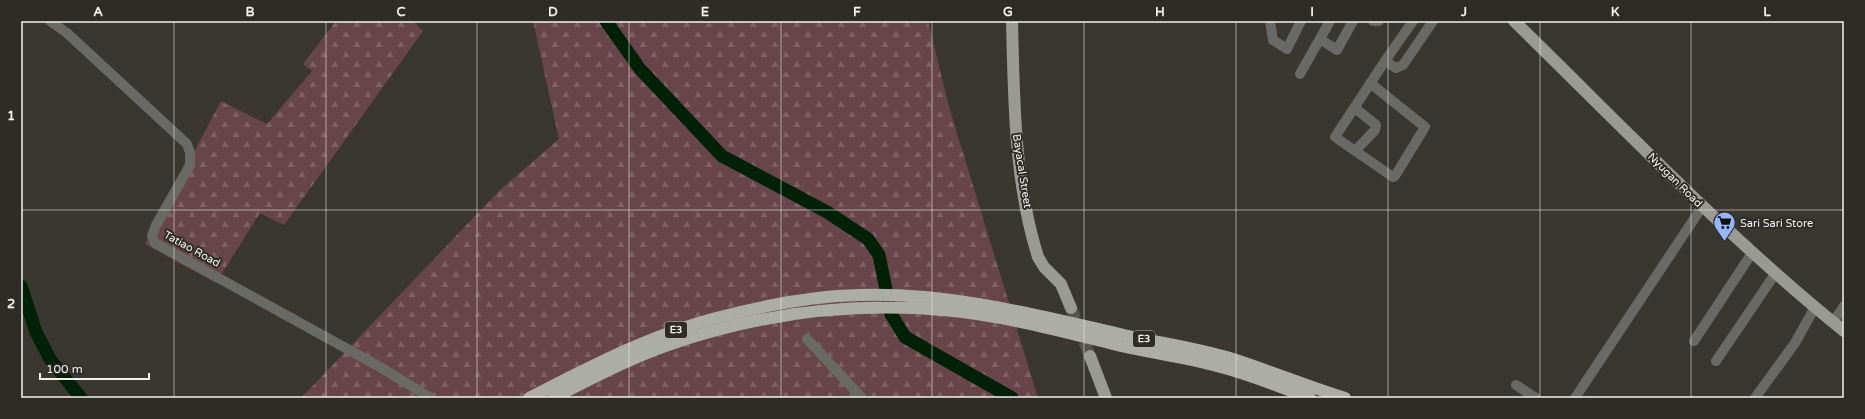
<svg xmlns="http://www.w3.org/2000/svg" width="1865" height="419" viewBox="0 0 1865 419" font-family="'Varela Round',sans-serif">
  <defs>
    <pattern id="forest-firs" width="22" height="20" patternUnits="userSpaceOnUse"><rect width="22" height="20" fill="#68454b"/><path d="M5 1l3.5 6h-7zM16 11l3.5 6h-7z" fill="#7e6065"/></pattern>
  </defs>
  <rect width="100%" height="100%" fill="#3a3630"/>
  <g fill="url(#forest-firs)">
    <polygon points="336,21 413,21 423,31 284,225 260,213 216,283 145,244 221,101 267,124 312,71 303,64"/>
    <polygon points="533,21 928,21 949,107 1038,398 301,398 500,190 559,139"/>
  </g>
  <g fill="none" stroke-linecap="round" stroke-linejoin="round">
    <g stroke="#002106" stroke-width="13">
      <polyline points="606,21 640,69 722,156 827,212 868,239 879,255 891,314 905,337 1012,398"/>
      <polyline points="21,286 36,332 50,359 81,398"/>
    </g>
    <polyline stroke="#56524c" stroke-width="12" stroke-dasharray="12 6" stroke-linecap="butt" points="1071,308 1090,356"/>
    <g stroke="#696966" stroke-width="10">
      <polyline points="50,21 67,33 187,144 190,153 190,165 155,227 152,236 155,243 380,367 431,398"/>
      <polyline points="1270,21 1273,40 1287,49 1301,21"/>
      <polyline points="1373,21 1379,21"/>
      <polyline points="1413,21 1385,61 1396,68 1403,65 1433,21"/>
      <polyline points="1320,39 1337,50 1353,21"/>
      <polyline points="1300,74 1330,21"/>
      <polyline points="1370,83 1425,127 1395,176 1393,177 1335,137 1385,61"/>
      <polyline points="1355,151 1375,130 1376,125 1355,108"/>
      <polyline points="1833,322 1844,306"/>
      <polyline points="807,339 862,398"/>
      <polyline points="1694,341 1752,253"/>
      <polyline points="1716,361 1775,274"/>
      <polyline points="1516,385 1536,398"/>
      <polyline points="1575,398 1702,207"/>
      <polyline points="1755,398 1795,343 1815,307"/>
    </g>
    <g stroke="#999a94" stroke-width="12">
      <path d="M1012,21C1014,100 1014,181 1038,257L1044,267L1061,284L1071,308"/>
      <path d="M1514,21C1622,126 1726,236 1844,331"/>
      <polyline points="1090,356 1106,398"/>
    </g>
    <g stroke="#acada6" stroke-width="12">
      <path d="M529,398C590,367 650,335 716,318C762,306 812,296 859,295C950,292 1037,315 1124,335C1160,343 1197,348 1233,359C1270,371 1307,386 1345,398"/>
      <path d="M553,398C591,379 628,359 668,345C757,314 849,302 943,310C1002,315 1060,331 1117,345C1150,353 1184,357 1217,366C1249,374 1280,387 1310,398"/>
    </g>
  </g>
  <path fill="none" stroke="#f4f2ee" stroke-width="1" stroke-opacity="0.55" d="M174,21V398M326,21V398M477,21V398M629,21V398M781,21V398M932,21V398M1084,21V398M1236,21V398M1388,21V398M1540,21V398M1691,21V398M21,210H1844"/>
  <defs>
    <symbol id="supermarket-pin" viewBox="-11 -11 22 30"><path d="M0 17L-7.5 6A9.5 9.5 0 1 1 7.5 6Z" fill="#96b6fd" stroke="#2f2c27"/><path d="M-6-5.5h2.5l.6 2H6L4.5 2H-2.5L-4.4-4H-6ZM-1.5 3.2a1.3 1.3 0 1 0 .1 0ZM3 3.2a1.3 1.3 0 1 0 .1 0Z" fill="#111"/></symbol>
  </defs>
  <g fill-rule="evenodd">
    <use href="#supermarket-pin" x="1712" y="210" width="25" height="34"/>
  </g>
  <g text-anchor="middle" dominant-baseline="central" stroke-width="4" stroke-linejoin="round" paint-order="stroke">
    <g fill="#2f2c27" stroke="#b9b7b2" stroke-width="1">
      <rect x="665" y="322" width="22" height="16" rx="3"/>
      <rect x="1133" y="331" width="22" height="16" rx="3"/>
    </g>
    <g font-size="10" font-weight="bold" fill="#f4f2ee">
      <text x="676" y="330">E3</text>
      <text x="1144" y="339">E3</text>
    </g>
    <g font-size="11" fill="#f4f2ee" stroke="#2f2c27">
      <text transform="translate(1022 171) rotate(81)">Bayacal Street</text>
      <text transform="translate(1675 180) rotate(45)">Nyugan Road</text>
      <text transform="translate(192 249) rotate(29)">Tatiao Road</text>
    </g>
    <g font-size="11" fill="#f4f2ee" stroke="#2f2c27" text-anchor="start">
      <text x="1740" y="223">Sari Sari Store</text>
    </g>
  </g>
  <rect width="1865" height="419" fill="none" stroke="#2f2c27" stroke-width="44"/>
  <path d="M40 373v6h109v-6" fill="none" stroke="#f4f2ee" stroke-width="2"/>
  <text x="46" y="373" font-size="12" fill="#f4f2ee" stroke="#2f2c27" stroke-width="3" paint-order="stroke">100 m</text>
  <rect x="22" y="22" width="1821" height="375" fill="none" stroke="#f4f2ee" stroke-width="1.5"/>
  <g font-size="13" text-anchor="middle" font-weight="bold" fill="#f4f2ee">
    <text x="98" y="16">A</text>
    <text x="250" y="16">B</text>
    <text x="401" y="16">C</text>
    <text x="553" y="16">D</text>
    <text x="705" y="16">E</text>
    <text x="857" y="16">F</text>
    <text x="1008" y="16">G</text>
    <text x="1160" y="16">H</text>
    <text x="1312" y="16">I</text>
    <text x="1464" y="16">J</text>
    <text x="1615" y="16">K</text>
    <text x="1767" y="16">L</text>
    <text x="11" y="120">1</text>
    <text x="11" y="308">2</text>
  </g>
</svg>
